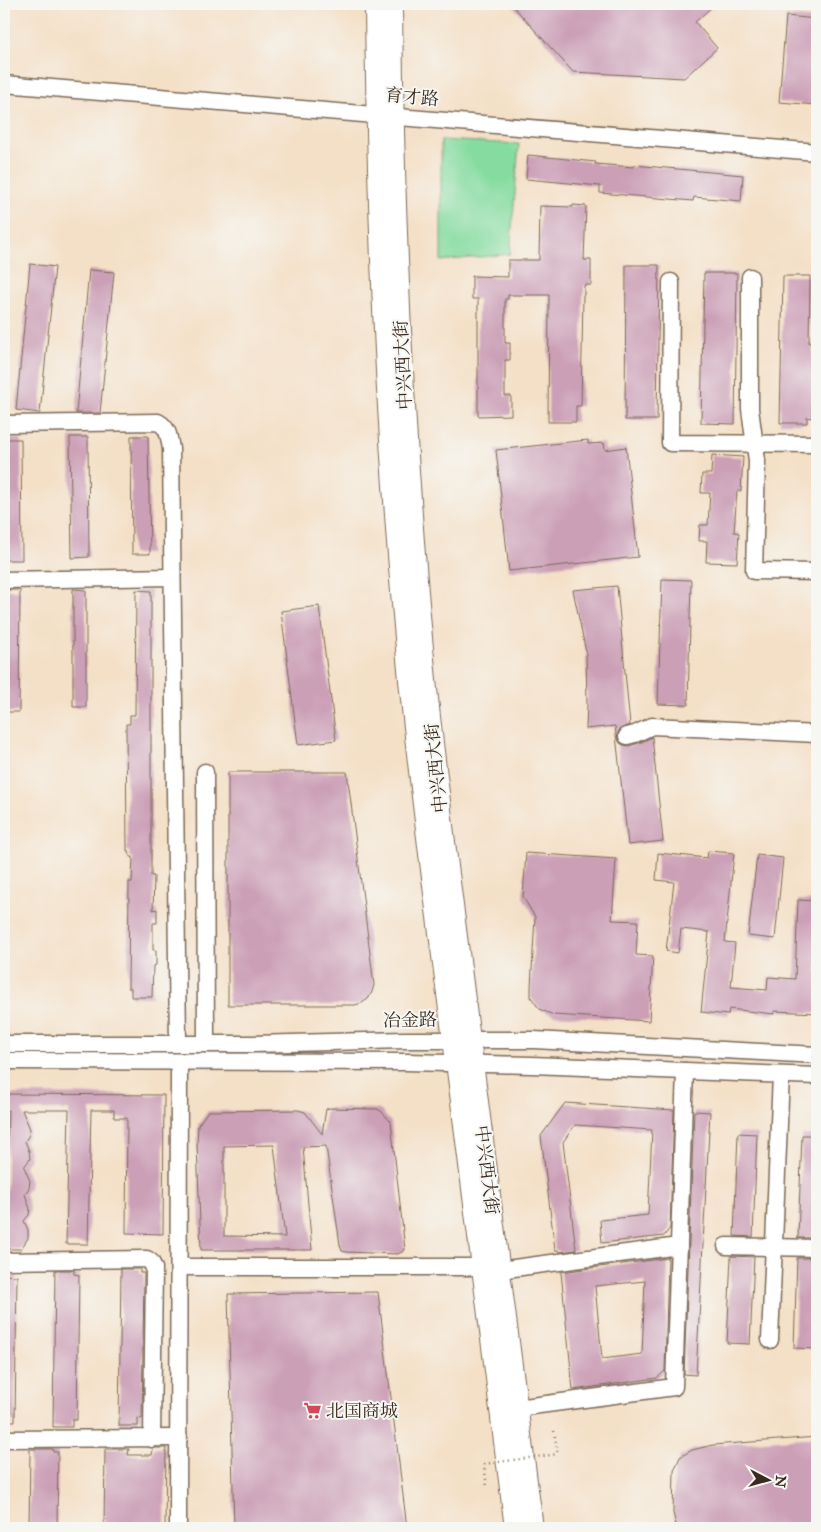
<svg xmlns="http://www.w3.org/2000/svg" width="821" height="1532" viewBox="0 0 821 1532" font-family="'IM FELL Great Primer','Noto Serif SC',serif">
  <rect width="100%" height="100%" fill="#f6f6f2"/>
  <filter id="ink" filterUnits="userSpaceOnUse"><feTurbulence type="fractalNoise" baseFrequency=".02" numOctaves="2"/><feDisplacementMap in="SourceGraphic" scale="10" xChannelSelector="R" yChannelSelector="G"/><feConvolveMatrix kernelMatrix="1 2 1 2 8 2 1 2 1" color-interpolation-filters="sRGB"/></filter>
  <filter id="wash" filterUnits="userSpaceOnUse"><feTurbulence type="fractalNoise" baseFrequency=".0096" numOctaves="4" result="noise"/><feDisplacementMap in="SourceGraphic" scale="20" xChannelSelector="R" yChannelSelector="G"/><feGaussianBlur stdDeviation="1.12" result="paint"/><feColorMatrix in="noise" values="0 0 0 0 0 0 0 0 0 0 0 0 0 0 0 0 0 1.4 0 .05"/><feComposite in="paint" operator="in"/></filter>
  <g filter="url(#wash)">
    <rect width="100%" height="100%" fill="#f4e0c7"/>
    <polygon fill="#86dca0" stroke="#60835f" points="441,140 519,144 510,254 441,261"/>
    <g id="blocks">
      <g fill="#cb9fb6" fill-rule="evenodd">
        <polygon points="511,4 715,4 695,22 717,48 684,78 573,72"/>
        <polygon points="786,16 817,19 817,105 779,102"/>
        <polygon points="528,155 596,162 595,164 634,167 634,165 743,175 741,201 694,197 693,201 600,193 600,186 526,179"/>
        <polygon points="573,205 586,206 584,260 591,260 591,285 584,285 584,295 583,295 581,406 576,406 576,422 548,422 549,295 508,295 508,299 505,299 505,343 510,343 510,360 505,360 505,396 511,396 511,415 478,416 478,299 472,299 472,276 508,277 508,260 539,260 540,206 573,207"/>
        <polygon points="30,264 55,267 40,413 16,410"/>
        <polygon points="626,265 659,265 657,420 625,420"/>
        <polygon points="89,270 114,272 100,413 76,413"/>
        <polygon points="704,273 737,273 735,424 701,423"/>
        <polygon points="783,276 810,276 809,343 813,343 812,418 807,417 807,423 780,423"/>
        <polygon points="131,436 148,436 150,554 132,554"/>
        <polygon points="70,437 88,437 89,557 72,558"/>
        <polygon points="4,439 21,439 22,560 4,560"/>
        <polygon points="588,440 588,444 604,443 605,450 626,447 638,557 509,571 496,450"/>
        <polygon points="712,455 743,457 741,491 737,491 734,532 739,533 737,563 706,562 707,541 699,541 700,525 708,525 710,493 701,493 702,474 711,474"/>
        <polygon points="662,579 691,580 688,705 658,704"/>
        <polygon points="617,586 630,725 620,729 618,733 617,738 620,743 624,745 629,746 639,743 652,737 663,841 628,845 615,726 586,729 587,705 586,652 573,590"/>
        <polygon points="73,589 86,590 86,707 73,707"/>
        <polygon points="6,590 20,590 19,712 5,712"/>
        <polygon points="136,590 151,591 151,876 154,876 153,910 157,909 157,923 153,923 153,950 156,950 156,965 153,966 152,997 131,997 131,988 128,988 129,882 132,882 133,857 130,857 129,851 127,851 126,724 130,724 130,715 135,715"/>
        <polygon points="319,606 336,740 298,745 281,611"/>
        <polygon points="228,772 347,772 374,985 372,992 368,999 362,1003 355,1005 228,1005"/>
        <polygon points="708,851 734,853 725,942 735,943 731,987 767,990 768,977 795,979 798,900 817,901 817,1013 774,1011 774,1014 729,1009 728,1015 701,1012 709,932 681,929 678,953 666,951 674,882 656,880 658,853 707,858"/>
        <polygon points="526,853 616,859 612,920 638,921 636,955 653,956 649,1021 554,1015 541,1010 537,1006 531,997 531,987 535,917 523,897"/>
        <polygon points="757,855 783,858 775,939 748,936"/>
        <polygon points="4,1094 164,1095 163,1234 126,1233 127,1118 114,1118 114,1110 91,1110 88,1244 66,1244 69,1110 22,1110 30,1129 29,1135 25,1141 29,1151 30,1159 24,1167 30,1181 29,1188 25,1194 30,1209 29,1215 24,1221 28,1230 28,1238 21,1249 5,1249 8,1110 4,1110"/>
        <polygon points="565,1103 674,1110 670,1228 664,1236 602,1243 600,1220 648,1215 652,1130 575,1125 563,1142 576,1250 559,1252 558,1250 555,1250 541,1136"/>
        <path d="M330,1108L377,1109L381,1111L391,1122L405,1250L398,1254L346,1252L342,1251L340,1245L326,1146L303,1147L312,1250H201L197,1144L198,1125L208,1111L298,1110L305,1112L322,1134L326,1109ZM274,1145L285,1237L224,1236V1146Z"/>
        <polygon points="694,1111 710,1112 696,1375 684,1374"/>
        <polygon points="738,1133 757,1134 753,1237 734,1236"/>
        <polygon points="802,1135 817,1135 817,1238 798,1238"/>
        <polygon points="731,1256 754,1257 750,1344 727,1343"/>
        <path d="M668,1258L665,1371L657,1378L573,1390L561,1272ZM645,1281L642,1354L602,1359L595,1286Z"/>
        <polygon points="797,1258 817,1258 815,1349 794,1348"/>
        <polygon points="121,1269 140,1269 140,1273 144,1273 142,1419 138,1418 138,1426 119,1426"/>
        <polygon points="55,1270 74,1270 74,1274 79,1275 77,1420 72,1420 72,1427 53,1427"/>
        <polygon points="4,1275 17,1276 15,1421 4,1421"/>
        <polygon points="378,1292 407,1528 234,1528 228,1294"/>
        <polygon points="817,1437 817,1528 677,1528 673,1513 674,1471 680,1457 692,1450 713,1445"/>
        <polygon points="156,1448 166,1448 165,1528 151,1528 151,1526 128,1526 127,1528 104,1528 105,1449 129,1449 128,1455 152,1455 153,1449"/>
        <polygon points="30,1449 53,1449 53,1452 58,1452 57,1524 52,1523 52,1528 29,1528"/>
      </g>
    </g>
  </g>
  <g filter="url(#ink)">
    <use href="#blocks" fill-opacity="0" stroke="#7c6a59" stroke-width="1"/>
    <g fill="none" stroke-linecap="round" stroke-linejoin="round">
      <defs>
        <g id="minor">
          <polyline points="4,84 817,152"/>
          <polyline points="750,277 750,409 757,461 754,571 817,572"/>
          <polyline points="671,282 670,443 817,444"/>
          <path d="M4,424L158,422C169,428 169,438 171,449L178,1044"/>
          <polyline points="4,580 172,577"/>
          <polyline points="627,736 635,734 652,726 817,734"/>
          <polyline points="205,772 206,1044"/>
          <polyline points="4,1044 253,1044 405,1040 534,1040 817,1055"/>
          <polyline points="4,1061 407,1062 531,1065 817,1076"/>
          <polyline points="726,1246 817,1248"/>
          <polyline points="4,1261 147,1259 151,1262 154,1268 152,1439"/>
          <polyline points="179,1267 482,1267"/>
          <polyline points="499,1270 679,1246"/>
          <polyline points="770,1340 781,1075"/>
          <polyline points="517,1408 674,1387 685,1071"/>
          <polyline points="4,1439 179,1438"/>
          <polyline points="178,1528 179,1062"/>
        </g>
        <g id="major">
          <path d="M375,4C377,230 387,455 409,680C422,808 439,935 456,1062C477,1218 495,1373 515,1528"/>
          <path d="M392,4C394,230 404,455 426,680C438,795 454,910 468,1024C489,1192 511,1360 533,1528"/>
        </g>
      </defs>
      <use href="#minor" stroke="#7c6a59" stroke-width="19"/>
      <use href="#major" stroke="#7c6a59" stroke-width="22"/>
      <g stroke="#7c6a59" stroke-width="2.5" stroke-dasharray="1 4" stroke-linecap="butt">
        <polyline points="554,1431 558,1454"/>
        <polyline points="484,1464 487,1487"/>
      </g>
      <use href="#minor" stroke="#fff" stroke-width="16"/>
      <use href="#major" stroke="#fff" stroke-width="20"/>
      <polyline stroke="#7c6a59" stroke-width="2.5" stroke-dasharray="1 4" stroke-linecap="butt" points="484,1464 558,1454"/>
    </g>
  </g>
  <defs>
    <symbol id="supermarket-bare" viewBox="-9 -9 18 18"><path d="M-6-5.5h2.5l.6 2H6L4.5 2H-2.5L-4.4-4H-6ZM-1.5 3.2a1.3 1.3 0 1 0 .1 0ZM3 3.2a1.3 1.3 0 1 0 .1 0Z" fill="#d1495b" stroke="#f6f6f2" stroke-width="2.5" paint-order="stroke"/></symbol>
  </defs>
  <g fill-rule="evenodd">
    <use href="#supermarket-bare" x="300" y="1398" width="25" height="25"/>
  </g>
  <g text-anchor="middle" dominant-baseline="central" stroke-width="4" stroke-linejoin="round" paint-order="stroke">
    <g font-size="18" fill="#3b2a1e" stroke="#f6f6f2">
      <text transform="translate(412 97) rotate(5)">育才路</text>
      <text transform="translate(403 365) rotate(-93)">中兴西大街</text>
      <text transform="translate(436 768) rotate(-96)">中兴西大街</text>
      <text transform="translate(410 1020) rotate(-1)">冶金路</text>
      <text transform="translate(487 1170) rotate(83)">中兴西大街</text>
    </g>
    <g font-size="18" fill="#3b2a1e" stroke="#f6f6f2" text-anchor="start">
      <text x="326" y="1411">北国商城</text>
    </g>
  </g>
  <rect width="821" height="1532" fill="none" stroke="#f6f6f2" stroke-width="20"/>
  <g transform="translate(768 1480) rotate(96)" stroke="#f6f6f2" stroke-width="4" paint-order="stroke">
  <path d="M0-4L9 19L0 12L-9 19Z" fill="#3b2a1e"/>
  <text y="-8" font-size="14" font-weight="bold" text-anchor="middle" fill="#3b2a1e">N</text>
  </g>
</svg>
